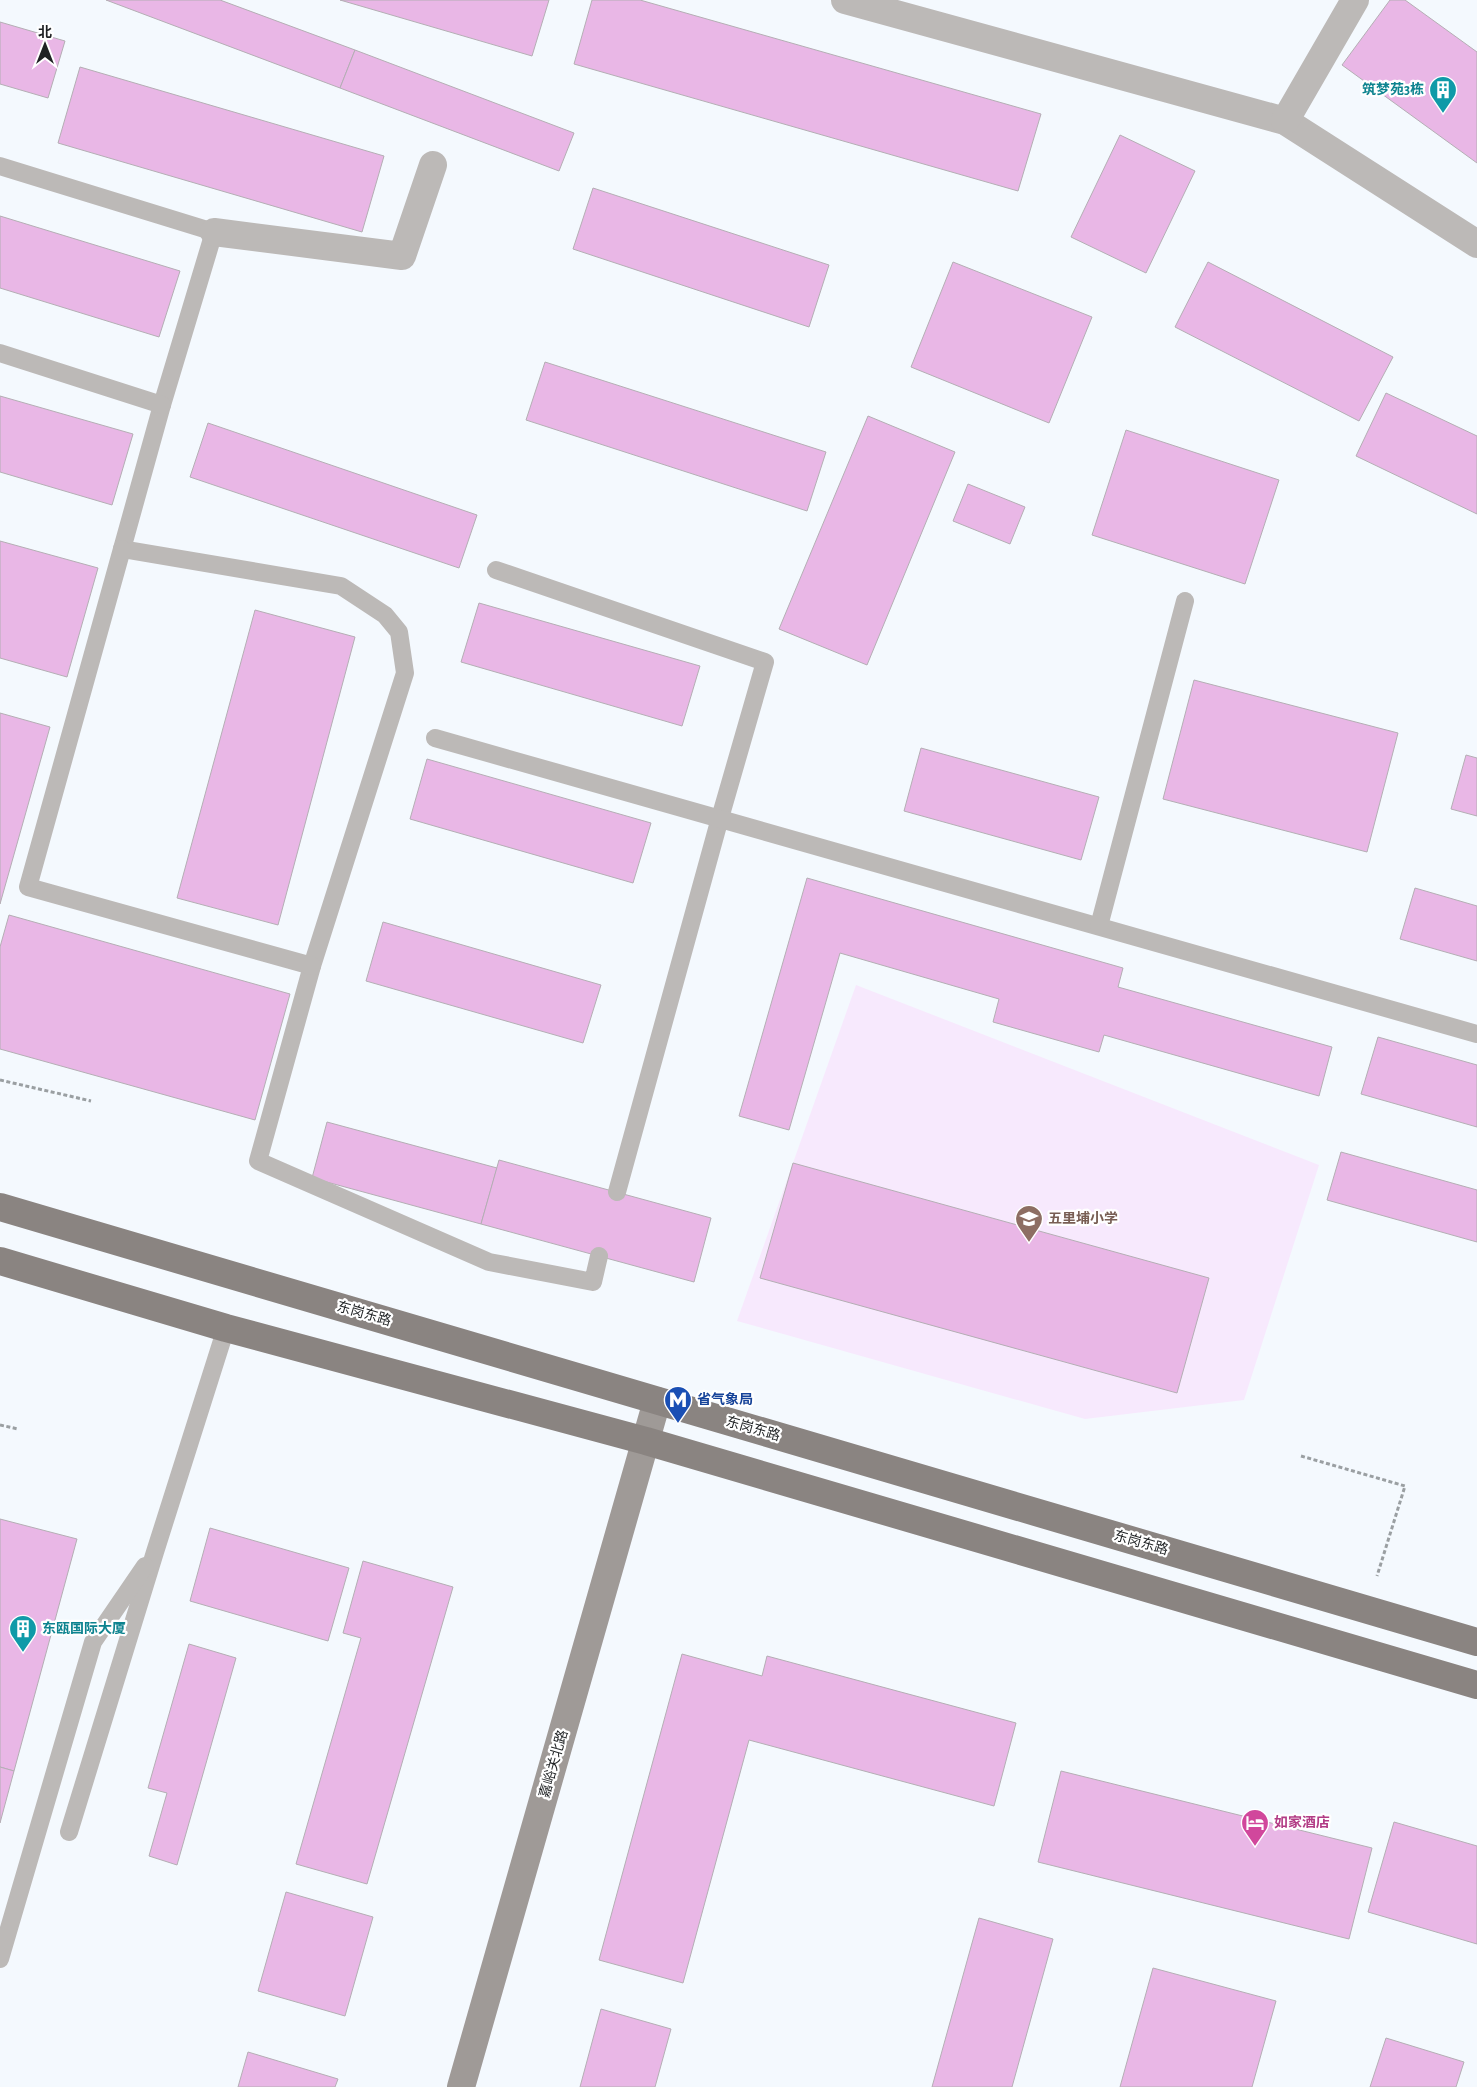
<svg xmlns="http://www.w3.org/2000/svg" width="1477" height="2087" viewBox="0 0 1477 2087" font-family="'Alegreya Sans','Noto Sans SC',sans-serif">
  <rect width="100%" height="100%" fill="#f4f9fe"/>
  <polygon fill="#f7e9fd" points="856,985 1319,1165 1244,1400 1085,1419 737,1321"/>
  <g fill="#e9b7e6" stroke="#b4aeb4">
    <polygon points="106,0 220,0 355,50 340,88"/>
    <polygon points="340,0 549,0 532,56"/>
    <polygon points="592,0 640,0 1041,114 1018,191 574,64"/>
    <polygon points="1390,0 1405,0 1477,52 1477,163 1342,65"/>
    <polygon points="0,22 65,41 48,98 0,84"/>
    <polygon points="355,50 574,133 559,171 340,88"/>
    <polygon points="80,67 384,156 362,232 58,143"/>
    <polygon points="1120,135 1195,171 1146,273 1071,237"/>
    <polygon points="593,188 829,265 809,327 573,249"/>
    <polygon points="0,216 180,271 159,337 0,288"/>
    <polygon points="953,262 1092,317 1049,423 911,367"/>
    <polygon points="1208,262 1393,357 1359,421 1175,327"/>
    <polygon points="545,362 826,452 807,511 526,420"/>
    <polygon points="1386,393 1477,436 1477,514 1356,456"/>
    <polygon points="0,396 133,434 112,505 0,472"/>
    <polygon points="868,416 955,452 867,665 779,629"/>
    <polygon points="208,423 477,515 459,568 190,477"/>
    <polygon points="1126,430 1279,480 1245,584 1092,535"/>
    <polygon points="968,484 1025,507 1010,544 953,521"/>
    <polygon points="0,541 98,568 67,677 0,658"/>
    <polygon points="479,603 700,666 682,726 461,662"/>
    <polygon points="255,610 355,637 278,925 177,898"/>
    <polygon points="1194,680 1398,733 1367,852 1163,799"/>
    <polygon points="0,713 50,727 0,904"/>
    <polygon points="921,748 1099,797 1081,860 904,811"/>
    <polygon points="1466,755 1477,758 1477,816 1451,809"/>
    <polygon points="427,759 651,823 633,883 410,819"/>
    <polygon points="807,878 1123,968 1118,987 1332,1047 1319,1096 1104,1035 1099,1052 993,1022 999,999 840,953 789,1130 739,1116"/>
    <polygon points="1415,888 1477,906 1477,961 1400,939"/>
    <polygon points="9,915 290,994 255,1120 0,1049 0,947"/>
    <polygon points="383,922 601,985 583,1043 366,981"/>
    <polygon points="1378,1037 1477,1065 1477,1127 1361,1094"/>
    <polygon points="327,1122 497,1168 481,1224 312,1178"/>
    <polygon points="1341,1152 1477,1190 1477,1242 1327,1200"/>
    <polygon points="499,1160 711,1218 694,1282 481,1224"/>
    <polygon points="793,1163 1209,1278 1177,1393 760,1278"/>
    <polygon points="0,1519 77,1539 14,1771 0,1767"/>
    <polygon points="210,1528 349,1568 328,1641 190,1601"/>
    <polygon points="363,1561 453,1587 367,1884 296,1864 361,1638 343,1633"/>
    <polygon points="189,1644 236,1658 177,1865 149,1856 167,1793 148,1788"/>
    <polygon points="682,1654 762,1676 767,1656 1016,1723 994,1806 749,1740 683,1983 599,1960"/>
    <polygon points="0,1767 14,1771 0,1823"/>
    <polygon points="1061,1771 1372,1848 1349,1939 1038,1862"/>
    <polygon points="1394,1822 1477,1846 1477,1944 1368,1912"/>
    <polygon points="286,1892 373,1917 345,2016 258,1991"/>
    <polygon points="979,1918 1053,1939 1012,2087 932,2087"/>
    <polygon points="1153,1968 1276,2001 1252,2087 1120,2087"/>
    <polygon points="601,2009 671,2029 655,2087 580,2087"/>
    <polygon points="1386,2038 1464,2062 1456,2087 1370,2087"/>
    <polygon points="248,2052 338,2079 335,2087 238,2087"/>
  </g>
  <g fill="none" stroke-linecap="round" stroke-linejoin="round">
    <g stroke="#9a9fa2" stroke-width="3" stroke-dasharray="4 2.5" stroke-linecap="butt">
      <polyline points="0,1080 91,1101"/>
      <polyline points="0,1425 18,1429"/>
      <polyline points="1301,1456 1405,1486 1377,1576"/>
    </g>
    <g stroke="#bcb9b7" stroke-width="18">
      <polyline points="0,166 214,232 162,405 122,549 341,586 385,615 399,632 405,673 312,966 258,1161 489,1262 593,1282 599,1256"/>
      <polyline points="0,353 162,405"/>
      <polyline points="122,549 28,887 312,966"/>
      <polyline points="496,570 765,662 720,818 617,1192"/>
      <polyline points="435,738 1477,1034"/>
      <polyline points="1099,926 1185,601"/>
      <polyline points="69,1832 155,1552 226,1328"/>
      <polyline points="0,1959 93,1642 145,1566"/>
    </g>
    <g stroke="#bcb9b7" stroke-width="28">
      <polyline points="845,0 1285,121 1477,244"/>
      <polyline points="1285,121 1355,0"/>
      <polyline points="214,232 402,256 433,165"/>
    </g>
    <polyline stroke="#9f9a97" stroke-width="28" points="461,2087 657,1401"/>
    <g stroke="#8a8481" stroke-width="28">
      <polyline points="0,1207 1477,1642"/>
      <polyline points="0,1261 226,1328 646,1441 1477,1685"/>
    </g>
  </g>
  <defs>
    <symbol id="building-pin" viewBox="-11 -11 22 30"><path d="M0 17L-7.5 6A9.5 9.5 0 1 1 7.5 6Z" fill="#0f9aa8" stroke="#fff"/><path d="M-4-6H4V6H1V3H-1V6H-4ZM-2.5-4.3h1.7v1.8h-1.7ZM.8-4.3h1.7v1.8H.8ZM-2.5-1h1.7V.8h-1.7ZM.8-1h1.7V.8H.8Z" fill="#fff"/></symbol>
    <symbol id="school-pin" viewBox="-11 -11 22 30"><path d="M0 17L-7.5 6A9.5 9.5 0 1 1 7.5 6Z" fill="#8d6e63" stroke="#fff"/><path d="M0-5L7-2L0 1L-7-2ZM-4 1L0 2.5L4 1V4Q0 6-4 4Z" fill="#fff"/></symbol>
    <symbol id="metro-pin" viewBox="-11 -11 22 30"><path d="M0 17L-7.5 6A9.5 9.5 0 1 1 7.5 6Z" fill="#1a4fb4" stroke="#fff"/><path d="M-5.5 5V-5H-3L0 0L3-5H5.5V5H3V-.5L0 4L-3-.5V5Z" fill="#fff"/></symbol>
    <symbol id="hotel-pin" viewBox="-11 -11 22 30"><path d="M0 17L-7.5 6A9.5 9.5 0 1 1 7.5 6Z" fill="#d1479c" stroke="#fff"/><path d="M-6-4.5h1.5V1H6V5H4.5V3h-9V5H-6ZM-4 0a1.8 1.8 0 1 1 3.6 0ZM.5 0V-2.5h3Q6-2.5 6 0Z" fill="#fff"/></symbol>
  </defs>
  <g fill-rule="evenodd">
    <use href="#building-pin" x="1427" y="74" width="32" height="43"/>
    <use href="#school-pin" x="1013" y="1203" width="32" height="43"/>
    <use href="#metro-pin" x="662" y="1384" width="32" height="43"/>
    <use href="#building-pin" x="7" y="1613" width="32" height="43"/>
    <use href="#hotel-pin" x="1239" y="1807" width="32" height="43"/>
  </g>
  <g text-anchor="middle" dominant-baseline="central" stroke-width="4.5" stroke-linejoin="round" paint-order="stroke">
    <g font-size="14" font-weight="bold" fill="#0d838f" stroke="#fff" text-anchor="end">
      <text x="1424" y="90">筑梦苑3栋</text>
      <text x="42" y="1629" text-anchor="start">东瓯国际大厦</text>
    </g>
    <g font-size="14" font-weight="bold" fill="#785e54" stroke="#fff" text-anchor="start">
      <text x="1048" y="1219">五里埔小学</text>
    </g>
    <g font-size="14" fill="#1f2224" stroke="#fff">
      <text transform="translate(364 1314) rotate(16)">东岗东路</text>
      <text transform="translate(753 1429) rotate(16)">东岗东路</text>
      <text transform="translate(1141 1543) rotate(16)">东岗东路</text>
      <text transform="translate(554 1764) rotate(-74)">嘉峪关北路</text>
    </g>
    <g font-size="14" font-weight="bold" fill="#164399" stroke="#fff" text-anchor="start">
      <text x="697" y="1400">省气象局</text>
    </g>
    <g font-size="14" font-weight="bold" fill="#b23c85" stroke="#fff" text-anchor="start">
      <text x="1274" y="1823">如家酒店</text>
    </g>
  </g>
  <g transform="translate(45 45)" stroke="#ffffff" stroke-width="4" paint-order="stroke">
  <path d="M0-4L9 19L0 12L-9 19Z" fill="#1f2224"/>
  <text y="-8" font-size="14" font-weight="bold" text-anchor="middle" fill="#1f2224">北</text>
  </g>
</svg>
